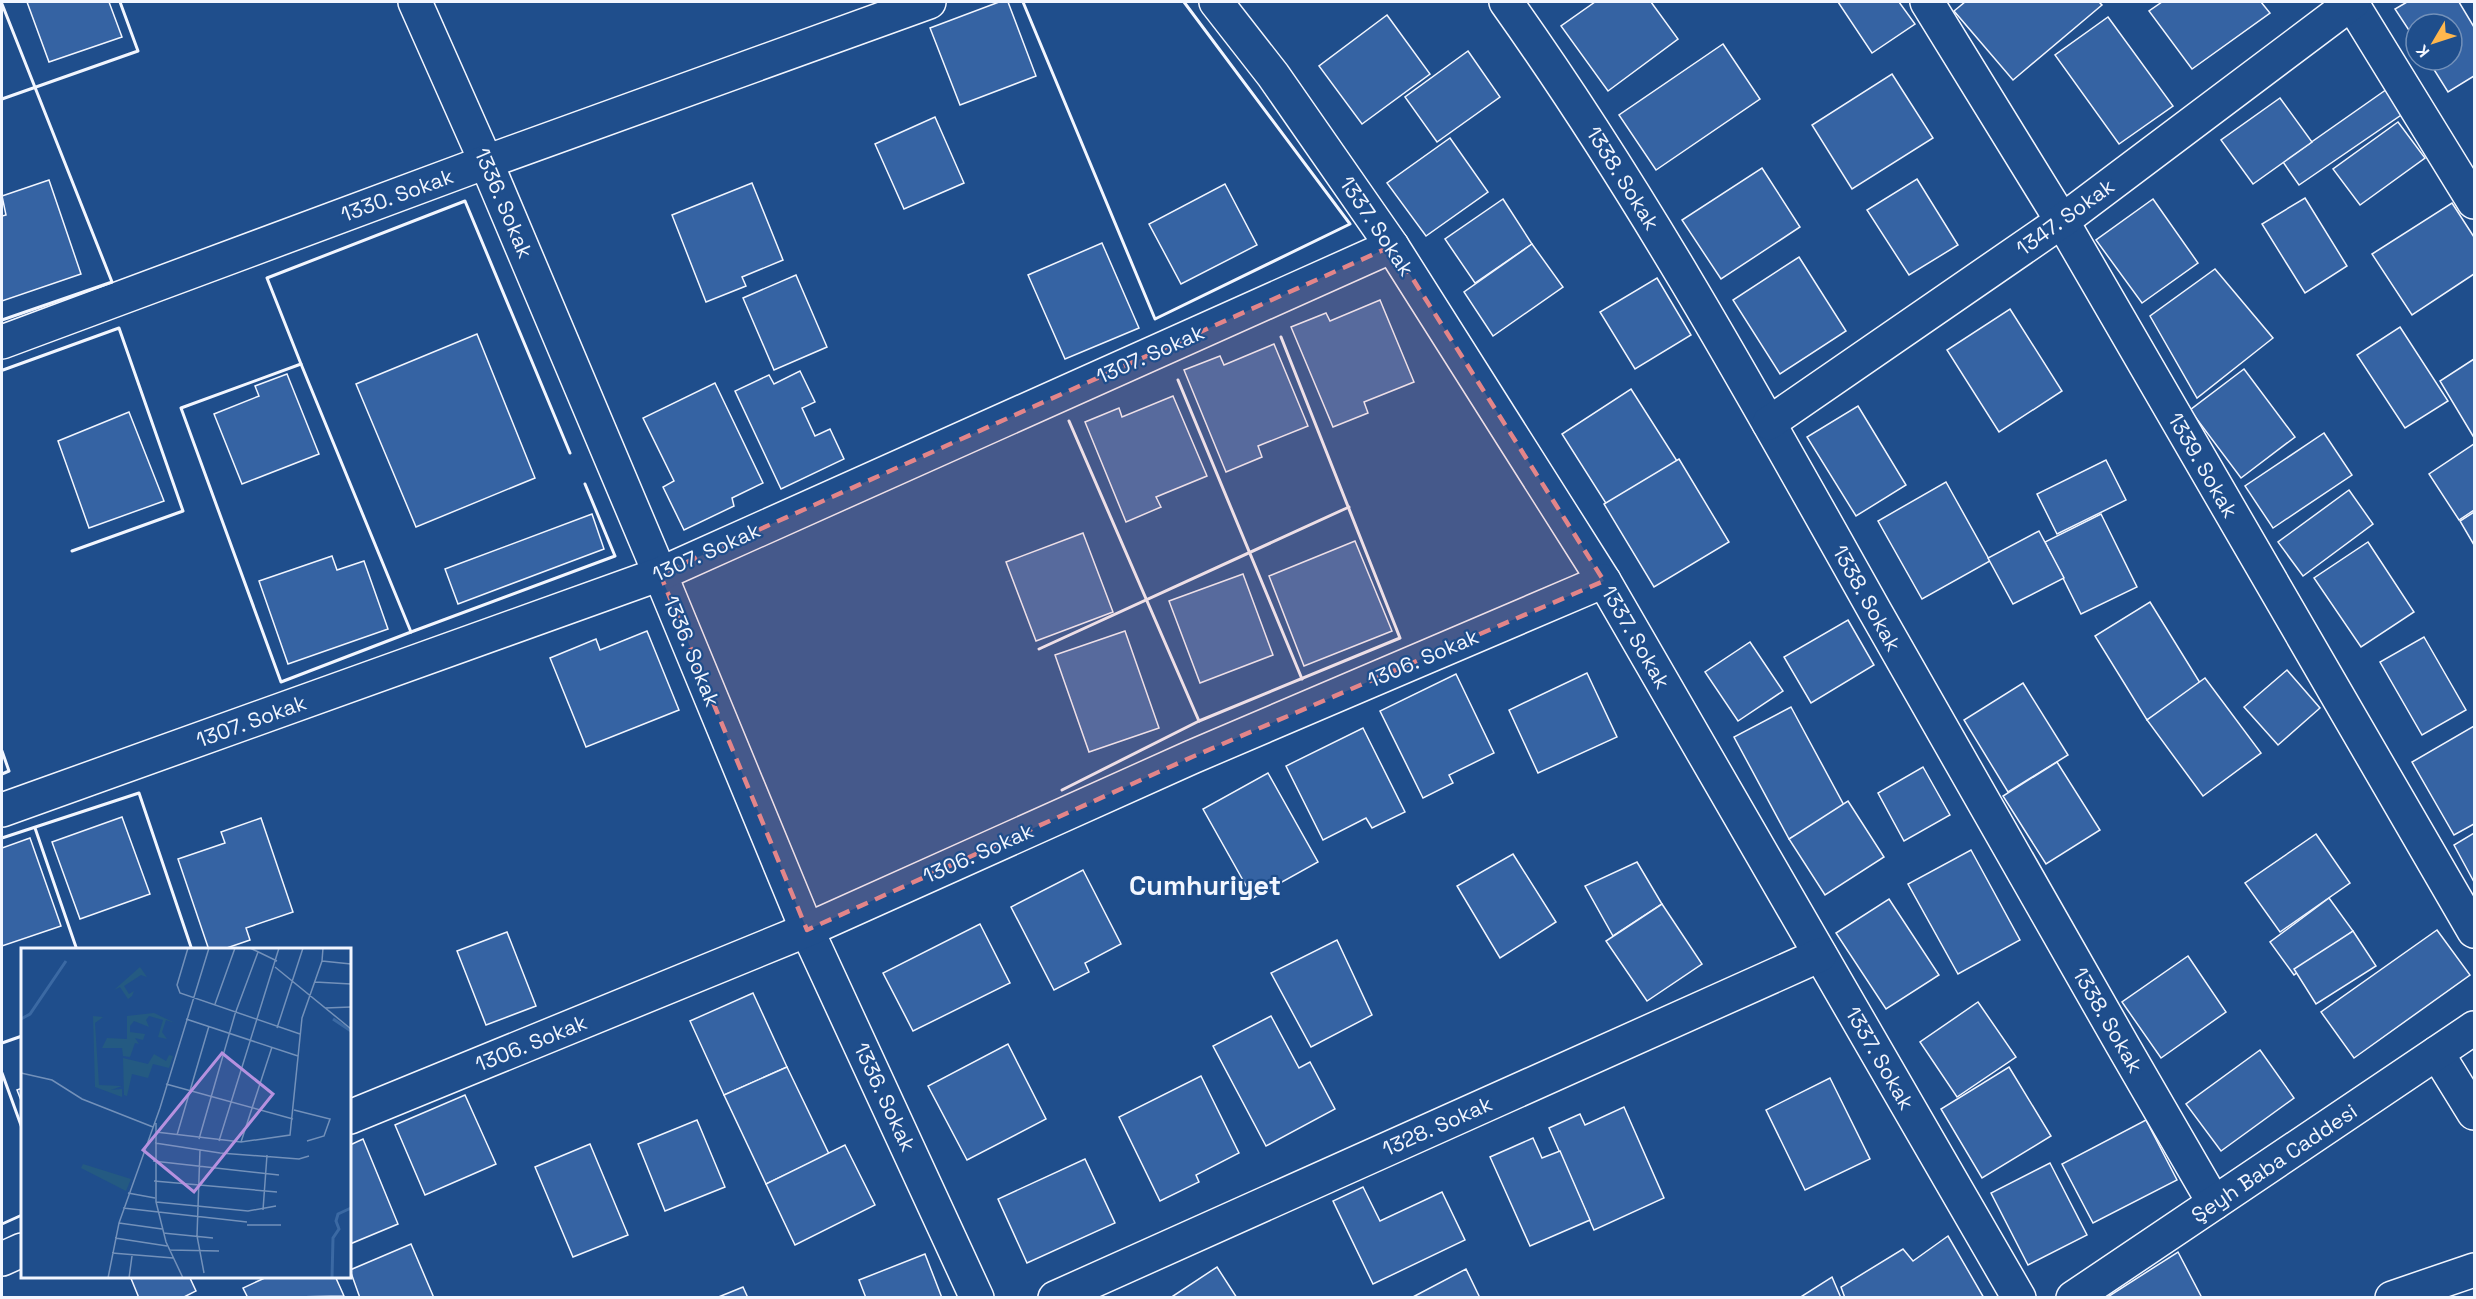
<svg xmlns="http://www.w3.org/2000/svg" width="2476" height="1299" viewBox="0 0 2476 1299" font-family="'Space Grotesk',sans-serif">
  <rect width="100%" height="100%" fill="#1f4e8c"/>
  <g fill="#3563a3" stroke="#f2f6ff" stroke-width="1.5">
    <polygon points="27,2 109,2 122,37 49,62"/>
    <polygon points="999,2 1008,2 1036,76 960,105 930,28"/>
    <polygon points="1595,2 1651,2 1678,39 1608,91 1561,26"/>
    <polygon points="1838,2 1899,2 1915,24 1872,53"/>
    <polygon points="1965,2 2099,2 2102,5 2013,80 1954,11"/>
    <polygon points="2162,2 2261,2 2270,13 2192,69 2149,11"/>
    <polygon points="2407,2 2459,2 2474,27 2474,76 2448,92 2428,60 2452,60 2452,24 2416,24 2416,41 2395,9"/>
    <polygon points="1387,15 1430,74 1362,124 1319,66"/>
    <polygon points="2108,17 2173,106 2119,144 2055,55"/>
    <polygon points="1723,44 1760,99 1656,170 1619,115"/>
    <polygon points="1468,51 1500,97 1437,142 1405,97"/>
    <polygon points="1892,74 1933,138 1852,189 1812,125"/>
    <polygon points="2390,87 2407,111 2299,185 2283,162"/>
    <polygon points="2280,98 2312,142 2253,184 2221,140"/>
    <polygon points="935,117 964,183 904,209 875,144"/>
    <polygon points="2398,122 2425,158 2360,205 2333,169"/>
    <polygon points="1450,138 1488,192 1426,236 1387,183"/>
    <polygon points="1762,168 1800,227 1721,279 1682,220"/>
    <polygon points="1917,179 1958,245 1909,275 1867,210"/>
    <polygon points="49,180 81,274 2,301 2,216 6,215 2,196"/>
    <polygon points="752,183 783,260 742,277 746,286 706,302 672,215"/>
    <polygon points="1225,184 1257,245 1181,284 1149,224"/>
    <polygon points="2305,198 2347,266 2305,293 2262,224"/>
    <polygon points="1503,199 1532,244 1475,283 1445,239"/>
    <polygon points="2153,199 2198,263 2142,303 2096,240"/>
    <polygon points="2452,203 2474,237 2474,274 2412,315 2372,254"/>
    <polygon points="1102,243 1139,328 1065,359 1028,275"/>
    <polygon points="1532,244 1563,287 1493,336 1464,292"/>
    <polygon points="1799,257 1846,331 1780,374 1733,300"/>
    <polygon points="2215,269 2273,338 2197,398 2150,316"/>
    <polygon points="796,275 827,347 774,370 743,298"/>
    <polygon points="1657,278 1691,335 1635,369 1600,312"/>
    <polygon points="1380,300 1414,382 1364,402 1368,413 1333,427 1291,327 1326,313 1330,321"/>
    <polygon points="2010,309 2062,391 1999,432 1947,350"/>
    <polygon points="2400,327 2448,401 2405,428 2357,355"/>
    <polygon points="477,334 535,478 416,527 356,384"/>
    <polygon points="1274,344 1308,426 1258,446 1262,457 1226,472 1184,370 1220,356 1224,365"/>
    <polygon points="2474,359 2474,435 2473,436 2440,381"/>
    <polygon points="2244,369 2295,437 2241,478 2190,410"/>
    <polygon points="800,371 815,402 802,408 815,436 830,429 844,459 781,489 735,391 769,375 774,384"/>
    <polygon points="287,374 319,454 242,484 214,414 259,396 255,386"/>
    <polygon points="715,383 763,483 732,498 734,506 684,530 663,487 674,481 643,418"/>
    <polygon points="1631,389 1677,461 1607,505 1562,434"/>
    <polygon points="1173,396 1207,476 1156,497 1161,507 1126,522 1085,422 1119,408 1122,417"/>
    <polygon points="1858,406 1906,485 1856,516 1807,437"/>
    <polygon points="129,412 164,501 89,528 58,441"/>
    <polygon points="2324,433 2352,475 2273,528 2245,486"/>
    <polygon points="2474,444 2474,510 2459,520 2429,474"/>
    <polygon points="1679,459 1729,542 1654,587 1604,504"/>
    <polygon points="2106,460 2126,500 2057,534 2037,494"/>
    <polygon points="1946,482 1990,561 1922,599 1878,521"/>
    <polygon points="2349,490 2373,524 2303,576 2278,542"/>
    <polygon points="2474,512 2474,545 2460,521"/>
    <polygon points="592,514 604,549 458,604 445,569"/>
    <polygon points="2101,514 2137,587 2081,614 2045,542"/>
    <polygon points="2039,531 2064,578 2013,604 1988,558"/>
    <polygon points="1083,533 1113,612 1036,641 1006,562"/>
    <polygon points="1355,541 1392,631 1304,666 1269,576"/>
    <polygon points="2368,542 2414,612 2361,647 2314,578"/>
    <polygon points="332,556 337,570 364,561 388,629 288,664 259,581"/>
    <polygon points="1243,574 1273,655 1200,683 1169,601"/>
    <polygon points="2150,602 2202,686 2147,720 2095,636"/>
    <polygon points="1848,620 1874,665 1811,703 1784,657"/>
    <polygon points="647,631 679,710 586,747 550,658 596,639 600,650"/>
    <polygon points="1125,631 1159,728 1089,752 1055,655"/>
    <polygon points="2424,637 2466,710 2422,735 2380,662"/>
    <polygon points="1750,642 1783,691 1738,721 1705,672"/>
    <polygon points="2287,670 2320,708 2278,745 2244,707"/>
    <polygon points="1587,673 1617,737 1538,773 1509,710"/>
    <polygon points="1456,674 1494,753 1449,775 1453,783 1423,798 1380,711"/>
    <polygon points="2205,678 2261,753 2203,796 2147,720"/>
    <polygon points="2023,683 2068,755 2008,792 1964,720"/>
    <polygon points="1791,707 1846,809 1789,839 1734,737"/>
    <polygon points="2474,726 2474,824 2454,835 2412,762"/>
    <polygon points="1363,728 1405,812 1372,828 1366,818 1323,840 1286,766"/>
    <polygon points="2057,762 2100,830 2046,864 2003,796"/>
    <polygon points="1923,767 1950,815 1904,841 1878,793"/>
    <polygon points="1268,773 1318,862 1253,898 1203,809"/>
    <polygon points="1848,801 1884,857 1825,895 1789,839"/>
    <polygon points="122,817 150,894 80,919 52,842"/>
    <polygon points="261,818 293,912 246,928 250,940 221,950 209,950 178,859 225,843 221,832"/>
    <polygon points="2474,833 2474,882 2454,845"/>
    <polygon points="2316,834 2350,883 2280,932 2245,883"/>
    <polygon points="30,838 61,926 2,946 2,848"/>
    <polygon points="1971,850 2020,940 1958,974 1908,884"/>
    <polygon points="1513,854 1556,922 1500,958 1457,886"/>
    <polygon points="1637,862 1662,904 1613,936 1585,886"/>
    <polygon points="1083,870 1121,944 1085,963 1089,972 1054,990 1011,907"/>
    <polygon points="2329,898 2353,931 2294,975 2270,942"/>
    <polygon points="1889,899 1939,975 1886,1009 1836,933"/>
    <polygon points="1662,904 1702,964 1647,1001 1606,941"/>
    <polygon points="980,924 1010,983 913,1031 883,973"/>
    <polygon points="2437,930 2470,975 2354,1058 2321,1012"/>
    <polygon points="2353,931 2376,966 2316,1004 2294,969"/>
    <polygon points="507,932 536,1006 486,1025 457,951"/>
    <polygon points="1337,940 1372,1015 1311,1047 1271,973"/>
    <polygon points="2188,956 2226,1012 2161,1058 2122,1002"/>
    <polygon points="753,993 787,1067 724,1095 690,1021"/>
    <polygon points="1978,1002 2016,1057 1957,1097 1920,1042"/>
    <polygon points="1271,1016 1299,1068 1310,1062 1335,1109 1266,1146 1213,1046"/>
    <polygon points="1008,1044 1046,1119 967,1160 928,1086"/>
    <polygon points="2260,1050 2294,1098 2221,1151 2186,1104"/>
    <polygon points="787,1067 829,1154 766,1184 724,1095"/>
    <polygon points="2009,1067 2051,1136 1982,1178 1941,1109"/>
    <polygon points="1201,1076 1239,1153 1196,1175 1199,1182 1160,1201 1119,1117"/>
    <polygon points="1830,1078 1870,1159 1805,1190 1766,1110"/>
    <polygon points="22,1088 22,1103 17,1090"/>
    <polygon points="465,1095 496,1164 425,1195 395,1125"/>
    <polygon points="1624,1107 1664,1198 1594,1230 1549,1128 1580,1114 1585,1125"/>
    <polygon points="697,1120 725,1187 665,1211 638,1144"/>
    <polygon points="2146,1120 2177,1180 2093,1223 2062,1164"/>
    <polygon points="1533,1138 1542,1158 1560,1151 1590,1220 1530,1246 1490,1157"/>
    <polygon points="363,1139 398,1224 350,1244 350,1145"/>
    <polygon points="590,1144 628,1235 573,1257 535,1167"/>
    <polygon points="845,1145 875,1205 795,1245 766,1184"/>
    <polygon points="1085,1159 1115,1223 1027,1263 998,1199"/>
    <polygon points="2050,1163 2087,1235 2028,1265 1991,1193"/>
    <polygon points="1363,1187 1380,1221 1442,1192 1465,1240 1373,1284 1333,1201"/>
    <polygon points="1948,1236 1984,1298 1845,1298 1841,1287 1903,1249 1913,1261"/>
    <polygon points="411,1244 434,1298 360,1298 350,1270"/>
    <polygon points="2178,1252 2202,1298 2106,1298"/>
    <polygon points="925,1254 942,1298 866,1298 859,1280"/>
    <polygon points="1217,1267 1237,1298 1170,1298"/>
    <polygon points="1466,1269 1480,1298 1411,1298"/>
    <polygon points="130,1276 189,1276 196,1291 182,1298 139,1298"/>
    <polygon points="269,1276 335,1276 344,1296 248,1298 243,1288"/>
    <polygon points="1832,1277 1841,1298 1799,1298"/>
    <polygon points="743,1287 748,1298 716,1298"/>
  </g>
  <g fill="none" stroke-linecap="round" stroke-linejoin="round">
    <defs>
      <g id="minor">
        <polyline points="415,2 486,162 660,574 807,930 977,1298"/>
        <polyline points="1216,2 1273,75 1392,246 1604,581 2019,1298"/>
        <path d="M1506,2C1644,196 1759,405 1876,613C1987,810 2100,1007 2214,1203"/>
        <polyline points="1927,2 2062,221 2474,931"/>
        <polyline points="2351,2 2474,202"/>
        <polyline points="2,342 486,162 929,2"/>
        <polyline points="1769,423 2062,221 2353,2"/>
        <polyline points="2,810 660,574 1392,246"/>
        <polyline points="2437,1053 2474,1113"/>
        <polyline points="350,1117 807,930 1192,757 1604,581"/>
        <polyline points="2,1259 22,1250"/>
        <polyline points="1055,1298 1820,955"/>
      </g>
      <g id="tertiary">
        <polyline points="2073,1298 2474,1028"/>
        <polyline points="2392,1298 2474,1270"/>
      </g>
    </defs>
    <use href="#minor" stroke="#f2f6ff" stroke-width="36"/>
    <use href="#tertiary" stroke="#f2f6ff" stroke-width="36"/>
    <use href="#minor" stroke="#1f4e8c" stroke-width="33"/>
    <use href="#tertiary" stroke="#1f4e8c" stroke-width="33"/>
    <g stroke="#f2f6ff" stroke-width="3">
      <polyline points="1023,2 1155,319 1350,224 1184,2"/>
      <polyline points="2,4 112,282 2,320"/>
      <polyline points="2,99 138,51 120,2"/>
      <polygon points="301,364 411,632 281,682 181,408"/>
      <polyline points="301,364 267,278 465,201 570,453"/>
      <polyline points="3,370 119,328 183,511 72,551"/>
      <polyline points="1178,380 1302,679"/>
      <polyline points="1069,421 1199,721"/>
      <polyline points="411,632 615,556 585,484"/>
      <polyline points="1039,649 1349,507"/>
      <polyline points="2,751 9,771 2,774"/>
      <polyline points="1062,790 1199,721 1400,638 1281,337"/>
      <polyline points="35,828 77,950"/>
      <polyline points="2,838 139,793 192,950"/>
      <polyline points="2,1043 22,1036"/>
      <polyline points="2,1073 22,1128"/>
      <polyline points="2,1224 22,1215"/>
    </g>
  </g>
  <path fill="#e38589" fill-opacity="0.2" stroke="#e38589" stroke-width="4.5" stroke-dasharray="12 8" stroke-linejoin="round" d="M1392,246L1604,581L1192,757L807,930L660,574Z"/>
  <g text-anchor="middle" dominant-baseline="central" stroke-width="4.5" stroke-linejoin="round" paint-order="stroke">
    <g font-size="21" fill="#f2f6ff" stroke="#1f4e8c">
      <text transform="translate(1623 178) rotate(58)">1338. Sokak</text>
      <text transform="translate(397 195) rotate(-20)">1330. Sokak</text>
      <text transform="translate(504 203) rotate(67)">1336. Sokak</text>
      <text transform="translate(2065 217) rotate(-36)">1347. Sokak</text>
      <text transform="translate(1377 226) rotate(56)">1337. Sokak</text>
      <text transform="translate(1150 354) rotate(-24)">1307. Sokak</text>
      <text transform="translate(2203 465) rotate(60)">1339. Sokak</text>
      <text transform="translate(706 552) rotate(-24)">1307. Sokak</text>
      <text transform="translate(1867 598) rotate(61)">1338. Sokak</text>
      <text transform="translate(1636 637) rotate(60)">1337. Sokak</text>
      <text transform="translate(692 651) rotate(68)">1336. Sokak</text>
      <text transform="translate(1423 658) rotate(-23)">1306. Sokak</text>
      <text transform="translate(251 721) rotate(-20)">1307. Sokak</text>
      <text transform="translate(978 853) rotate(-24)">1306. Sokak</text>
      <text transform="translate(2108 1020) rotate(60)">1338. Sokak</text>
      <text transform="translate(531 1043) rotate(-22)">1306. Sokak</text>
      <text transform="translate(1880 1058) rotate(60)">1337. Sokak</text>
      <text transform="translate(885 1097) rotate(65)">1336. Sokak</text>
      <text transform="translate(1437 1126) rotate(-24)">1328. Sokak</text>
      <text transform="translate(2274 1163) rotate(-34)">Şeyh Baba Caddesi</text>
    </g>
    <g font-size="27" font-weight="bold" fill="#f2f6ff" stroke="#1f4e8c">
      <text x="1205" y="885">Cumhuriyet</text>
    </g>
  </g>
  <g transform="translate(21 948)">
    <rect width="330" height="330" fill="#1f4e8c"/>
    <path d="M119,19L126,29L120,27L103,38L108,46L113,43L111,48L107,51L99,39L93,42ZM133,65L154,75L145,72L141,84L146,91L137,89L142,72L128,68L125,72L128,79L113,73L109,78V84L124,86L122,92L114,90L118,96L114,95L109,109L102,108L101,100H81L86,90L106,91V68ZM72,68L82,69L74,75L78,137L101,138L90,142L101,141V149L74,139ZM133,106L145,113L148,107L152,108L148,120L132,116L127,130L111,126L106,148L103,147L102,110L127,116ZM62,216L110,231L105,243L60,220Z" fill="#245a82"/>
    <path fill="none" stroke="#3b69a3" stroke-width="3" d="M0,71L9,66L45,13M312,71L330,83M311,330L312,290L318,281L315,273L317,266L330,260"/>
    <path fill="none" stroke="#7391ba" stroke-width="1.5" d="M167,0L156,37L159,45L279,86M229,0L256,13M301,13L330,16M254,19L330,81M294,34L330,36M194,56L214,0M304,60L330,59M165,71L277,108M256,80L282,0M0,125L31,132L61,151L132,179M145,136L272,171M273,162L309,171L303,188L286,193M135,175V254L145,294L162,330M135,184L220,194L269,187L281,70L301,13L302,0M156,187L188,78M178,191L214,66L237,4M198,193L258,0M220,194L251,99M134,195L199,205L278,211L288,208M179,202L176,288L183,325M132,213L258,227M133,233L256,244M107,245L134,250M135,254L227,263L255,258M102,260L226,274M242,262L246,207M98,275L141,281M226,277H260M142,285L192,290M94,290L146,298M148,302L198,303M91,305L152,310M87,330L98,275L139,160L188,0M108,330L111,308"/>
    <path fill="#b691df" fill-opacity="0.15" stroke="#b691df" stroke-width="3" d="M201,105L252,146L173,244L122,202Z"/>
    <rect width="330" height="330" fill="none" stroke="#f2f6ff" stroke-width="3"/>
  </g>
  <rect width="2476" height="1299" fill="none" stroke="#f2f6ff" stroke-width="6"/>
  <g transform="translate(2434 42) rotate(231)"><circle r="28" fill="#1f4e8c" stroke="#7391ba" stroke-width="1.5"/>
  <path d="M0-4.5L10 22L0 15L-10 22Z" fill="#ffb74d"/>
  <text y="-9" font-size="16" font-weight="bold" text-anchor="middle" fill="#f2f6ff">K</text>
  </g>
</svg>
